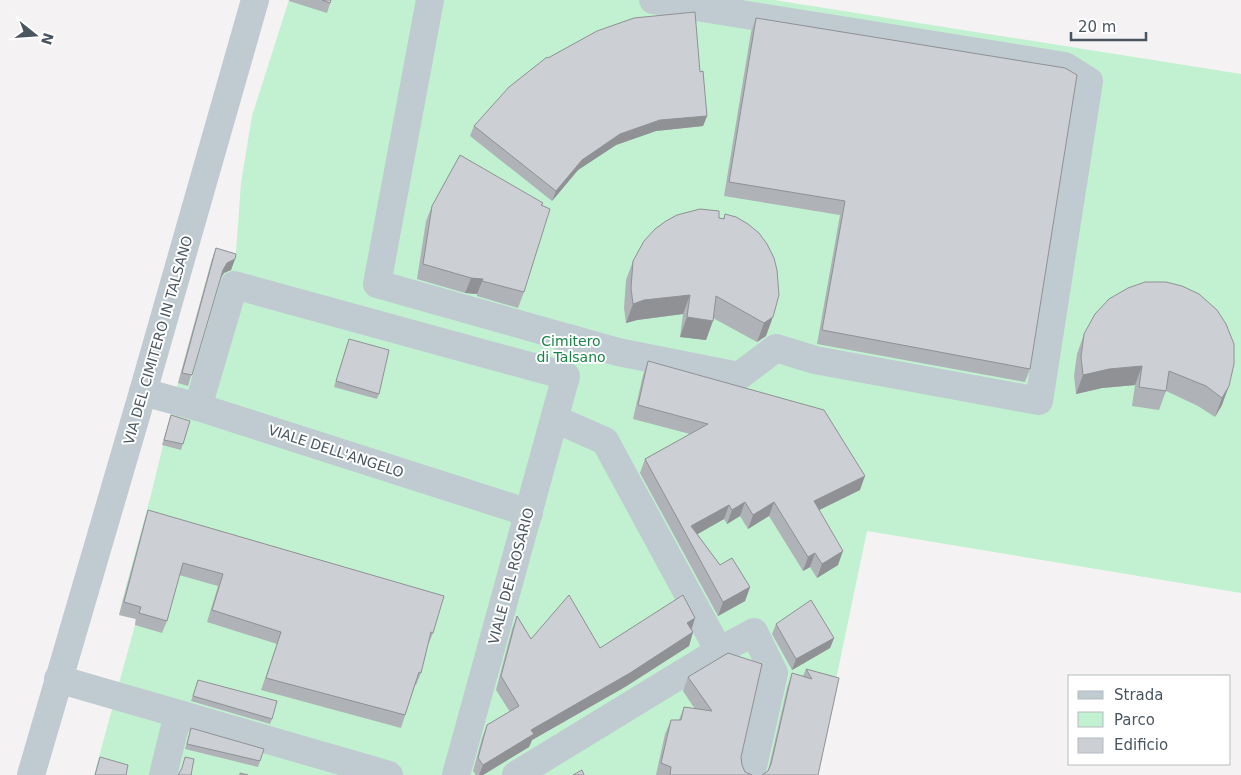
<svg xmlns="http://www.w3.org/2000/svg" width="1241" height="775" viewBox="0 0 1241 775" font-family="'DejaVu Sans',sans-serif">
  <rect width="100%" height="100%" fill="#f4f2f2"/>
  <polygon fill="#c1f1d0" points="289,0 774,0 1241,74 1241,593 867,531 816,775 94,775 135,625 135,619 119,615 122,601 151,495 178,383 212,259 232,264 236,252 241,183 252,116"/>
  <g fill="none" stroke-linecap="round" stroke-linejoin="round">
    <g stroke="#bfcad1" stroke-width="28">
      <polyline points="430,0 377,284 618,352 739,376 776,348 815,360 1039,401 1089,81 1065,66 653,0"/>
      <polyline points="143,392 198,407 529,513"/>
      <polyline points="198,407 234,285 566,376 456,775"/>
      <polyline points="555,419 605,441 719,651 754,632 774,673 751,775"/>
      <polyline points="58,679 389,775"/>
      <polyline points="31,775 143,392 255,0"/>
      <polyline points="163,775 178,714"/>
      <polyline points="516,775 719,651"/>
    </g>
  </g>
  <g fill="#afb2b6">
    <polygon points="289,0 331,0 327,13 289,1"/>
    <polygon points="756,18 1030,369 1025,382 817,344 840,215 724,196 751,32"/>
    <polygon points="548,58 700,72 707,116 703,126 656,131 616,145 578,170 552,201 470,136 474,126"/>
    <polygon points="543,203 524,292 518,308 477,296 477,294 465,293 417,279 426,221 432,206"/>
    <polygon points="725,214 759,233 766,336 757,342 713,318 706,340 680,337 683,314 637,320 626,323 624,308 626,280 633,261 719,218 723,219"/>
    <polygon points="216,248 235,259 231,270 224,273 220,278 188,386 178,383 212,259"/>
    <polygon points="1084,334 1234,344 1222,405 1215,417 1198,406 1166,391 1159,410 1132,406 1135,385 1102,388 1076,394 1074,376 1077,354"/>
    <polygon points="347,345 379,394 377,399 334,387"/>
    <polygon points="648,361 860,490 819,510 838,565 817,578 810,567 803,571 769,516 748,529 740,516 727,524 724,519 697,534 720,565 750,587 745,601 718,616 640,473 645,459 690,434 633,419 643,375"/>
    <polygon points="171,415 190,421 181,450 162,445"/>
    <polygon points="148,510 433,633 428,645 421,673 416,685 415,685 401,728 261,690 277,644 207,622 218,586 179,575 167,621 162,633 135,625 136,619 119,615 144,523"/>
    <polygon points="517,616 531,639 600,648 695,618 691,629 693,632 689,646 625,687 532,740 529,747 483,775 476,775 473,771 482,738 487,725 510,712 496,690 512,629"/>
    <polygon points="776,624 834,638 830,648 792,670 772,634"/>
    <polygon points="728,653 742,765 745,772 752,775 656,775 665,734 671,720 679,720 684,707 695,709 683,691 688,677"/>
    <polygon points="806,669 839,678 768,771 787,688 792,673 803,676"/>
    <polygon points="198,680 272,719 270,724 191,701"/>
    <polygon points="191,728 260,761 258,767 185,749"/>
  </g>
  <g fill="#8f9194">
    <polygon points="707,116 703,126 656,131 616,145 578,170 552,201 556,191 582,160 620,134 660,120"/>
    <polygon points="235,259 231,270 224,273 219,281 223,270 227,263"/>
    <polygon points="471,278 483,279 477,294 465,293"/>
    <polygon points="690,295 683,314 637,320 626,323 633,304 644,300"/>
    <polygon points="687,317 713,321 706,340 680,337"/>
    <polygon points="773,317 766,336 757,342 764,323"/>
    <polygon points="1142,366 1135,385 1102,388 1076,394 1083,375 1109,369"/>
    <polygon points="1229,386 1222,405 1215,417 1222,398"/>
    <polygon points="865,476 860,490 809,515 814,501"/>
    <polygon points="745,502 740,516 727,524 732,510"/>
    <polygon points="774,502 769,516 748,529 753,515"/>
    <polygon points="729,505 724,519 689,539 691,526"/>
    <polygon points="843,551 838,565 817,578 822,564"/>
    <polygon points="815,553 810,567 803,571 808,557"/>
    <polygon points="750,587 745,601 718,616 723,602"/>
    <polygon points="695,618 691,631 687,623"/>
    <polygon points="693,632 689,646 625,687 532,740 529,747 483,775 479,775 483,765 531,730"/>
    <polygon points="834,638 830,648 792,670 796,659"/>
  </g>
  <g fill="#cccfd4" stroke="#8f9194">
    <polygon points="322,0 331,0 330,3"/>
    <polygon points="695,12 700,72 703,71 707,116 660,120 620,134 582,160 556,191 474,126 509,87 547,57 548,58 597,31 634,18"/>
    <polygon points="756,18 1065,68 1077,75 1030,369 822,330 845,201 729,182"/>
    <polygon points="460,155 543,203 541,205 550,209 524,292 482,281 483,279 471,278 423,264 432,206"/>
    <polygon points="700,209 719,211 719,218 724,219 725,214 736,217 748,224 759,233 767,244 774,258 777,270 779,295 773,317 764,323 716,296 713,321 687,317 690,295 644,300 633,304 631,288 633,261 644,241 655,229 666,221 677,215"/>
    <polygon points="216,248 236,254 235,259 227,263 223,270 192,375 182,373"/>
    <polygon points="1145,282 1166,282 1182,286 1199,294 1217,310 1226,324 1234,344 1234,364 1229,386 1222,398 1206,386 1169,371 1166,391 1139,387 1142,366 1109,369 1083,375 1081,357 1084,334 1095,314 1109,299 1128,288"/>
    <polygon points="349,339 389,350 379,394 336,381"/>
    <polygon points="648,361 824,410 865,476 814,501 843,551 822,564 815,553 808,557 774,502 753,515 745,502 732,510 729,505 691,526 720,565 732,558 750,587 723,602 645,459 708,424 638,405"/>
    <polygon points="171,415 190,421 183,444 164,440"/>
    <polygon points="148,510 444,596 433,633 431,632 421,673 419,672 405,715 266,678 281,632 212,610 223,574 183,563 167,621 139,613 141,607 124,602"/>
    <polygon points="569,595 600,648 683,595 695,618 687,623 693,632 630,673 531,730 534,734 483,765 478,758 487,725 519,706 501,676 517,616 531,639"/>
    <polygon points="811,600 834,638 796,659 776,624"/>
    <polygon points="728,653 762,664 741,757 742,765 745,772 752,775 670,775 671,767 661,763 671,720 681,720 684,707 712,711 688,677"/>
    <polygon points="806,669 839,678 818,775 762,775 768,771 771,764 792,673 812,679"/>
    <polygon points="198,680 277,701 272,719 193,696"/>
    <polygon points="191,728 264,749 260,761 187,744"/>
    <polygon points="100,757 128,765 126,775 95,775"/>
    <polygon points="185,757 194,759 191,775 178,775 182,768"/>
    <polygon points="582,770 584,775 573,775"/>
    <polygon points="240,773 248,775 240,775"/>
  </g>
  <g text-anchor="middle" dominant-baseline="central" stroke-width="4" stroke-linejoin="round" paint-order="stroke">
    <g font-size="14" fill="#495660" stroke="#fff">
      <text transform="translate(158 340) rotate(-74)">VIA DEL CIMITERO IN TALSANO</text>
      <text transform="translate(336 451) rotate(18)">VIALE DELL'ANGELO</text>
      <text transform="translate(511 576) rotate(-75)">VIALE DEL ROSARIO</text>
    </g>
    <g font-size="14" fill="#168447" stroke="#fff">
      <text x="571" y="341">Cimitero<tspan x="571" dy="16">di Talsano</tspan></text>
    </g>
  </g>
  <rect x="1068" y="675" width="162" height="90" fill="#ffffff" stroke="#b6bbbf"/>
  <rect x="1078" y="691" width="25" height="8" fill="#bfcad1" stroke="#b6bbbf"/>
  <text x="1114" y="700" font-size="15" fill="#495660">Strada</text>
  <rect x="1078" y="712" width="25" height="15" fill="#c1f1d0" stroke="#b6bbbf"/>
  <text x="1114" y="725" font-size="15" fill="#495660">Parco</text>
  <rect x="1078" y="738" width="25" height="15" fill="#cccfd4" stroke="#b6bbbf"/>
  <text x="1114" y="750" font-size="15" fill="#495660">Edificio</text>
  <g transform="translate(35 35) rotate(107)" stroke="#ffffff" stroke-width="4" paint-order="stroke">
  <path d="M0-4L9 19L0 12L-9 19Z" fill="#495660"/>
  <text y="-8" font-size="14" font-weight="bold" text-anchor="middle" fill="#495660">N</text>
  </g>
  <path d="M1071 32v8h75v-8" fill="none" stroke="#495660" stroke-width="2.5"/>
  <text x="1078" y="32" font-size="15" fill="#495660" stroke="#ffffff" stroke-width="4" paint-order="stroke">20 m</text>
</svg>
